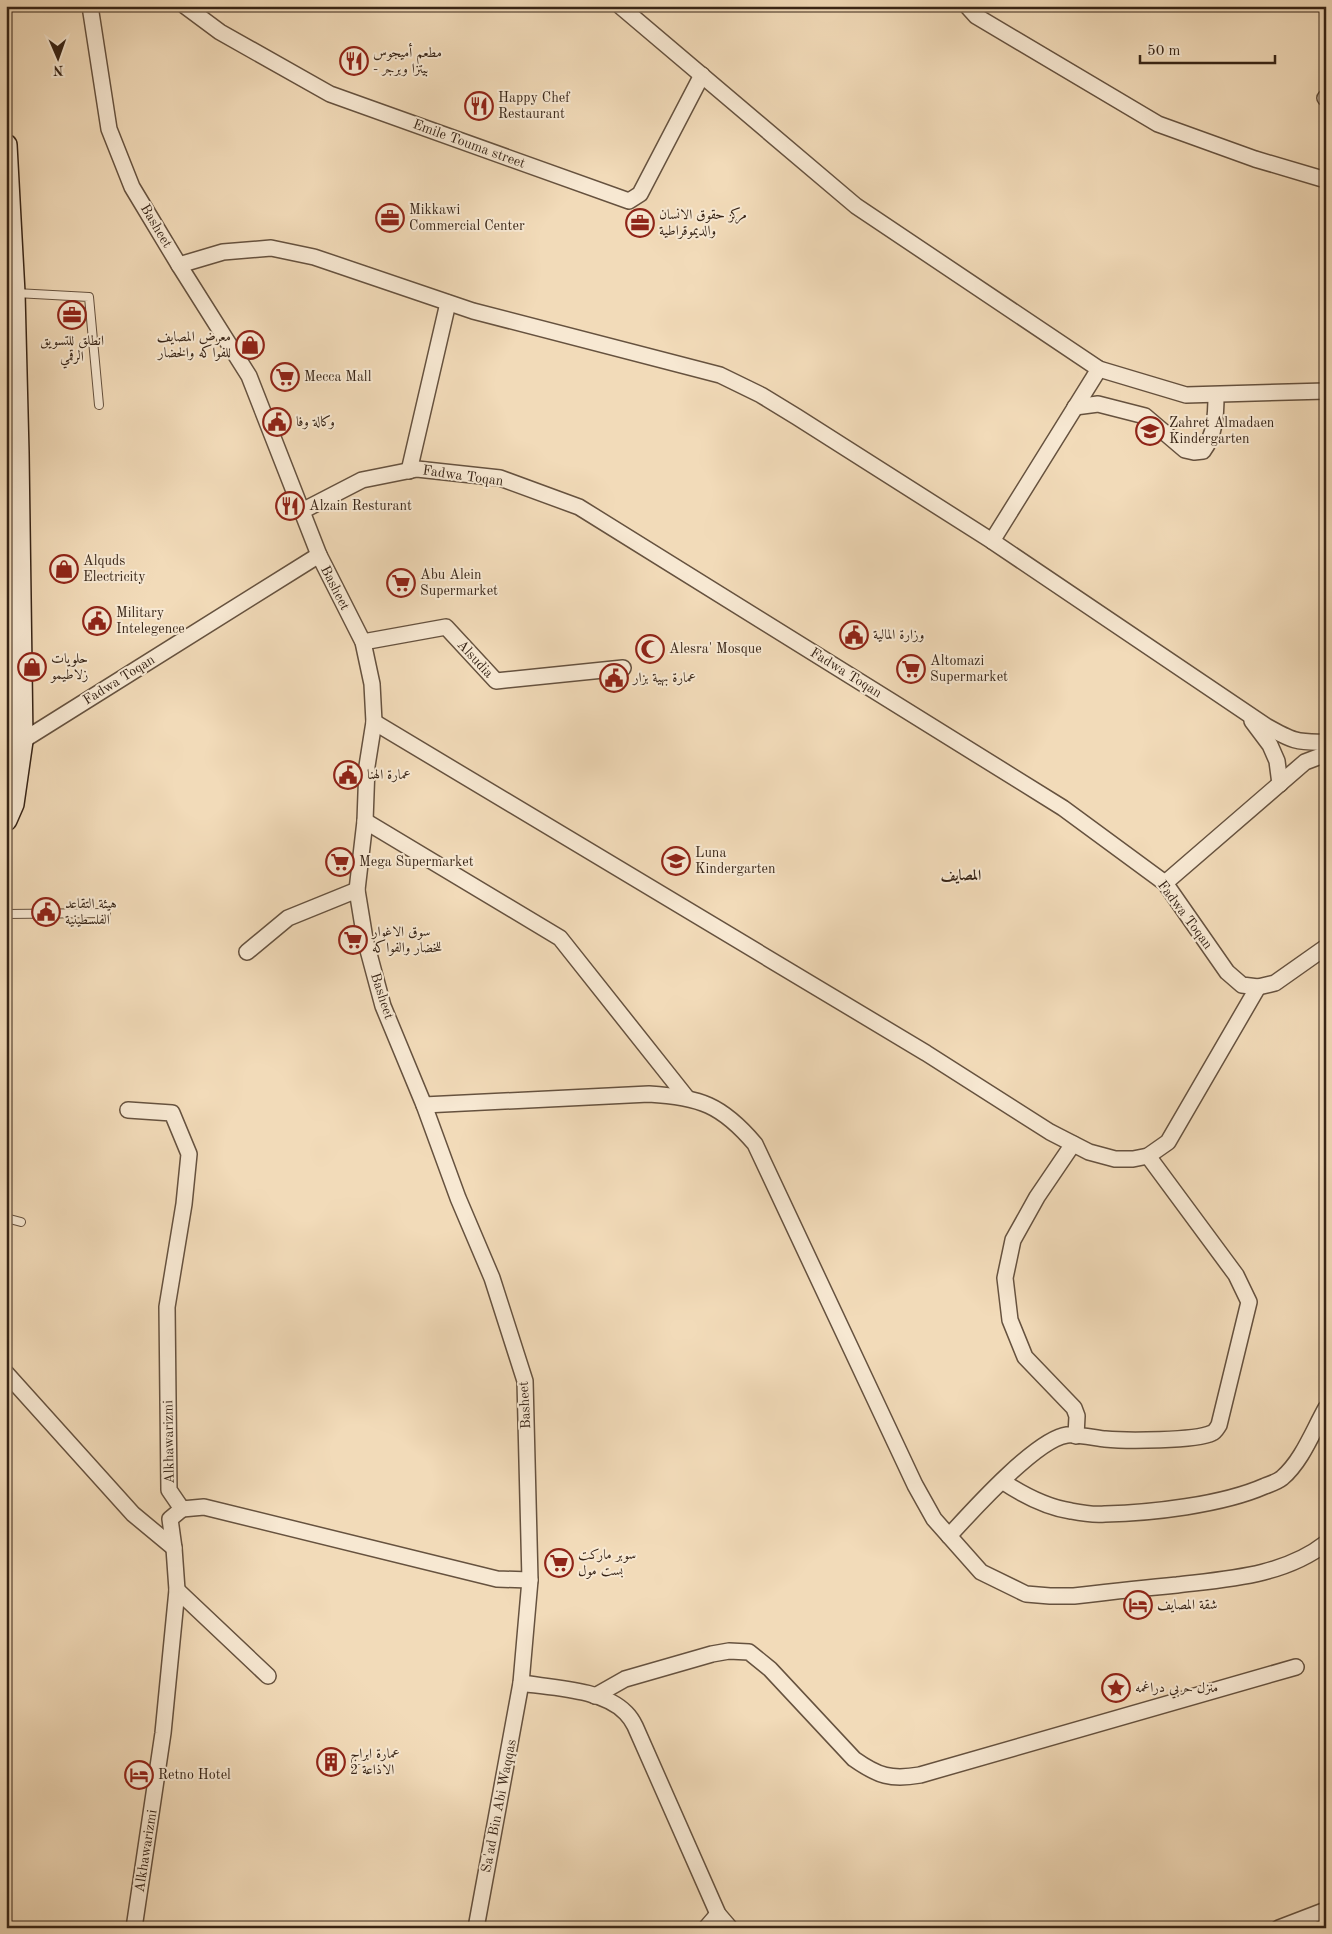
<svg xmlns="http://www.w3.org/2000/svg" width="1332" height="1934" viewBox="0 0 1332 1934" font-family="'Old Standard TT',Amiri,serif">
  <rect width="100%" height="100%" fill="#f2dbb9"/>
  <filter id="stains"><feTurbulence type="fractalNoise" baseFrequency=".004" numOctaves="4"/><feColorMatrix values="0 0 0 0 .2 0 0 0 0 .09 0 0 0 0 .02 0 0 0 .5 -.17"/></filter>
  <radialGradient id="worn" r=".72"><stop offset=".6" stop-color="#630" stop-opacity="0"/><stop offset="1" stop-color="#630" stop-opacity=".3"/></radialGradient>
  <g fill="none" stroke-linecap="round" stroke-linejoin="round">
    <defs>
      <g id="service">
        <polyline points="16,293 89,297 99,405"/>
        <polyline points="6,914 106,913"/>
        <polyline points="6,1218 21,1222"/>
      </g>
      <g id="minor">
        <polyline points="90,6 109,129 132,187 179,265 249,376 319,555 363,642 372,684 374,722 367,766 365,821 357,890 365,939 383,1006 424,1105 458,1198 492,1278 525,1381 530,1580 521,1683 476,1928"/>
        <polyline points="185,6 220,32 330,94 629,201 640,194 702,75"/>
        <polyline points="620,6 856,206 1099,369 1186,395 1326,391"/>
        <polyline points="967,6 976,16 1158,124 1255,159 1326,180"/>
        <polyline points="1325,98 1326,97"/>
        <path d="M179,265L223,252L271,248L314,257L473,311L720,375L761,395L797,417L992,541L1266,726C1291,740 1296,743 1326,742"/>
        <path d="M1075,407L1098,404L1145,416L1185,450L1194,452L1203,451C1215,435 1216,415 1216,395"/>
        <polyline points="409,471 448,303"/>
        <polyline points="302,511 362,480 417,469 500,478 579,507 1063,808 1165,883 1227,972 1242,985 1258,987 1275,983 1326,947"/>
        <polyline points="992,541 1099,369"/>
        <polyline points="363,642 446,627 496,681 623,668"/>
        <polyline points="1252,721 1270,745 1277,761 1280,784"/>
        <polyline points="374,722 926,1053 1050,1132 1089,1152 1115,1159 1133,1159 1148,1156 1168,1142 1258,987"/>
        <polyline points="22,741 319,555"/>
        <polyline points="365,821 560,938 687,1098"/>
        <polyline points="1165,883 1305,762 1326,754"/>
        <polyline points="247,952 288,918 357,890"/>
        <path d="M424,1105L649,1094C700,1097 722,1105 755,1144L915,1485L934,1519L981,1572L1026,1594L1050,1596H1074C1108,1592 1143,1588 1177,1585C1227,1579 1284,1576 1326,1543"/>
        <polyline points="128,1110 172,1113 189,1154 184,1204 167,1307 169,1490 182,1509"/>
        <polyline points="1073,1144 1037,1197 1013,1240 1005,1278 1010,1320 1025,1357 1074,1408 1077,1416 1076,1436"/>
        <polyline points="6,1373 133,1514 174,1548"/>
        <path d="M1002,1481C1023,1495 1045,1507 1071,1511C1081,1513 1094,1515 1105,1514C1151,1513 1222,1505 1265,1486C1270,1484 1277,1482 1282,1478C1302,1461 1313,1431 1326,1408"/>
        <polyline points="182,1509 204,1507 497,1579 530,1580"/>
        <path d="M949,1536C971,1512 1036,1439 1067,1435C1076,1434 1096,1438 1105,1439C1125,1441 1196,1441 1212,1433C1215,1432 1217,1428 1219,1425L1249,1302L1236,1275L1148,1156"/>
        <polyline points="177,1590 268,1676"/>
        <path d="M521,1683C553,1688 603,1689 626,1713C630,1717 633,1722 635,1726L718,1914L730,1928"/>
        <path d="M595,1696L625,1679L712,1654L729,1651L749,1652L770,1669L854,1759C878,1776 891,1780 920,1775L1296,1667"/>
        <polyline points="134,1928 163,1733 177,1590 174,1548 170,1519 182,1509"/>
        <polyline points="706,1928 718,1914"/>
        <polyline points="1279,1928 1326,1910"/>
      </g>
      <polyline id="secondary" points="6,145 14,293 18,453 22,741 13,804 6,820"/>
    </defs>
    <use href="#service" stroke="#66523f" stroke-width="10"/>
    <use href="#minor" stroke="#66523f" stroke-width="18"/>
    <use href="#secondary" stroke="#372416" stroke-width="24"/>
    <use href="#service" stroke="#f7e8d2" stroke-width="8"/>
    <use href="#minor" stroke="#f7e8d2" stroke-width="15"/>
    <use href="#secondary" stroke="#f7e8d2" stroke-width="21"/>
  </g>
  <defs>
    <symbol id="restaurant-ring" viewBox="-11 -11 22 22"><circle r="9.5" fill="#f7e8d2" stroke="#8f2418" stroke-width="1.5"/><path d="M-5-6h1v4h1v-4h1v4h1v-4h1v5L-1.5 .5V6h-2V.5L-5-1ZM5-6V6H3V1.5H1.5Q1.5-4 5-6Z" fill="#8f2418"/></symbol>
    <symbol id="office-ring" viewBox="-11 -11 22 22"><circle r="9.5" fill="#f7e8d2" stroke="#8f2418" stroke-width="1.5"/><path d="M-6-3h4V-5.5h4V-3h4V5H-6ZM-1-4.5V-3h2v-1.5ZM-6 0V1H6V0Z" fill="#8f2418"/></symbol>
    <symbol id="shop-ring" viewBox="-11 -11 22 22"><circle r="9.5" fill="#f7e8d2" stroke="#8f2418" stroke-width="1.5"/><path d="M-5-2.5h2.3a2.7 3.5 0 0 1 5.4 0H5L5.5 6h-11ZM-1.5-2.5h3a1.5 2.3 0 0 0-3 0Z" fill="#8f2418"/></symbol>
    <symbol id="supermarket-ring" viewBox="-11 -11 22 22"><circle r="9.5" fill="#f7e8d2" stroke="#8f2418" stroke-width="1.5"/><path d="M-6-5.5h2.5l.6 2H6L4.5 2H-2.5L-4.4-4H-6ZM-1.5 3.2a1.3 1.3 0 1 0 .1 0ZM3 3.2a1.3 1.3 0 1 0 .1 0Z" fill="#8f2418"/></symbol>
    <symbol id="civic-ring" viewBox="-11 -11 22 22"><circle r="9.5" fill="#f7e8d2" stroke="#8f2418" stroke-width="1.5"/><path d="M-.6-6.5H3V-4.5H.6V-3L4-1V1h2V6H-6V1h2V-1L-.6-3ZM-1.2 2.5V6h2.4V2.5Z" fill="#8f2418"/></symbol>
    <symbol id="school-ring" viewBox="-11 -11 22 22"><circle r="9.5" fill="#f7e8d2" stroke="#8f2418" stroke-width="1.5"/><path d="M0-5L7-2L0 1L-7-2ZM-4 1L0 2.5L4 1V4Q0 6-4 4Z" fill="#8f2418"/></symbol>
    <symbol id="mosque-ring" viewBox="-11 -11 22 22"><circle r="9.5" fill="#f7e8d2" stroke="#8f2418" stroke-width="1.5"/><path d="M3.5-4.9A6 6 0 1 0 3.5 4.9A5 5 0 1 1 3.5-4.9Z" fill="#8f2418"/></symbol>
    <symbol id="hotel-ring" viewBox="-11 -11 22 22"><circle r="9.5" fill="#f7e8d2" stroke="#8f2418" stroke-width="1.5"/><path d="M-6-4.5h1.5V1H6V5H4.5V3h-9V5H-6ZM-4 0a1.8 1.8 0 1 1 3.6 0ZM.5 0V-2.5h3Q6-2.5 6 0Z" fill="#8f2418"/></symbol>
    <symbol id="sight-ring" viewBox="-11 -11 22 22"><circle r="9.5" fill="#f7e8d2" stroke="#8f2418" stroke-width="1.5"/><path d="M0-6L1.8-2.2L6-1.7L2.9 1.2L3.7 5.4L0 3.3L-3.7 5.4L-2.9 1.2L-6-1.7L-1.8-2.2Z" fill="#8f2418"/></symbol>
    <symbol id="building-ring" viewBox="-11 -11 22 22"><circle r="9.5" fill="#f7e8d2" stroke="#8f2418" stroke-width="1.5"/><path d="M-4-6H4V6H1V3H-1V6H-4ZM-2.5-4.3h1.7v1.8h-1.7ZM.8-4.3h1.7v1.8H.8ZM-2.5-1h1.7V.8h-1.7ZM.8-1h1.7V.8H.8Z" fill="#8f2418"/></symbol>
  </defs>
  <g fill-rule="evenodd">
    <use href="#restaurant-ring" x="338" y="45" width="32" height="32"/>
    <use href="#restaurant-ring" x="463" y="90" width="32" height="32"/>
    <use href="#office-ring" x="374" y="202" width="32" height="32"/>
    <use href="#office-ring" x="624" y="207" width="32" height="32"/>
    <use href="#office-ring" x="56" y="299" width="32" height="32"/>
    <use href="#shop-ring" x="234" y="329" width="32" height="32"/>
    <use href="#supermarket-ring" x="269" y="361" width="32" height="32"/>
    <use href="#civic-ring" x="261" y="406" width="32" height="32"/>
    <use href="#school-ring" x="1134" y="415" width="32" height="32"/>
    <use href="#restaurant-ring" x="274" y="490" width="32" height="32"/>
    <use href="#shop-ring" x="48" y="553" width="32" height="32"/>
    <use href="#supermarket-ring" x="385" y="567" width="32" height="32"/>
    <use href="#civic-ring" x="81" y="605" width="32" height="32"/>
    <use href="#civic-ring" x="838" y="619" width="32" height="32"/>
    <use href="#mosque-ring" x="634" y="633" width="32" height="32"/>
    <use href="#shop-ring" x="16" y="651" width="32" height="32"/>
    <use href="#supermarket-ring" x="895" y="653" width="32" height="32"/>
    <use href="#civic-ring" x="598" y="662" width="32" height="32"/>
    <use href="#civic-ring" x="332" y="759" width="32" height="32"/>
    <use href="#school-ring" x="660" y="845" width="32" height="32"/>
    <use href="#supermarket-ring" x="324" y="846" width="32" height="32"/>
    <use href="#civic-ring" x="30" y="896" width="32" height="32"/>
    <use href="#supermarket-ring" x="337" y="924" width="32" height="32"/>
    <use href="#supermarket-ring" x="543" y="1547" width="32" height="32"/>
    <use href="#hotel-ring" x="1122" y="1589" width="32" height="32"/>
    <use href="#sight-ring" x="1100" y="1672" width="32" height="32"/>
    <use href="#building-ring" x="315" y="1746" width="32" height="32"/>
    <use href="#hotel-ring" x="123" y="1759" width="32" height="32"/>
  </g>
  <g text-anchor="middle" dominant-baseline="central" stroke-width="4" stroke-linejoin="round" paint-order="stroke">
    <g font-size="14" fill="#372416" stroke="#f7e8d2" text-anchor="start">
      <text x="373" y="53">مطعم أميجوس<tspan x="373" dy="16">- بيتزا وبرجر</tspan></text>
      <text x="498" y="98">Happy Chef<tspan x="498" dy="16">Restaurant</tspan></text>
      <text x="409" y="210">Mikkawi<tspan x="409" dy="16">Commercial Center</tspan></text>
      <text x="659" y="215">مركز حقوق الانسان<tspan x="659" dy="16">والديموقراطية</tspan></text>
      <text x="231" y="337" text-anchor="end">معرض المصايف<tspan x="231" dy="16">للفواكه والخضار</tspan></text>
      <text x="72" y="341" text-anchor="middle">انطلق للتسويق<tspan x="72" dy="16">الرقمي</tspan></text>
      <text x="304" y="377">Mecca Mall</text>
      <text x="296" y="422">وكالة وفا</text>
      <text x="1169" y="423">Zahret Almadaen<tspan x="1169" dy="16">Kindergarten</tspan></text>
      <text x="309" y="506">Alzain Resturant</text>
      <text x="83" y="561">Alquds<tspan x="83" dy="16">Electricity</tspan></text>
      <text x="420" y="575">Abu Alein<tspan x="420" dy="16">Supermarket</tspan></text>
      <text x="116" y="613">Military<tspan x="116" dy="16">Intelegence</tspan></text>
      <text x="873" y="635">وزارة المالية</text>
      <text x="669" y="649">Alesra' Mosque</text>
      <text x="51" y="659">حلويات<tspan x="51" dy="16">زلاطيمو</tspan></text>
      <text x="930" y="661">Altomazi<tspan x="930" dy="16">Supermarket</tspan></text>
      <text x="633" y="678">عمارة بهية بزار</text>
      <text x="367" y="775">عمارة الهنا</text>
      <text x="695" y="853">Luna<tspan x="695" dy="16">Kindergarten</tspan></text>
      <text x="359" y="862">Mega Supermarket</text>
      <text x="65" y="904">هيئة التقاعد<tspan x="65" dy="16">الفلسطينية</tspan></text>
      <text x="372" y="932">سوق الاغوار<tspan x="372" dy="16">للخضار والفواكه</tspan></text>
      <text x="578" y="1555">سوبر ماركت<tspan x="578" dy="16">بست مول</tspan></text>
      <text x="1157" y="1605">شقة المصايف</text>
      <text x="1135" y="1688">منزل حربي دراغمه</text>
      <text x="350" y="1754">عمارة ابراج<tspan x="350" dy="16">الاذاعة 2</tspan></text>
      <text x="158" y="1775">Retno Hotel</text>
    </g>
    <g font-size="14" fill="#372416" stroke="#f7e8d2">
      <text transform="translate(469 144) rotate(20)">Emile Touma street</text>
      <text transform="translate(156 226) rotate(59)">Basheet</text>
      <text transform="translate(463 476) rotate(8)">Fadwa Toqan</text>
      <text transform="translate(335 588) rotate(63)">Basheet</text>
      <text transform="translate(475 659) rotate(47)">Alsudia</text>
      <text transform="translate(846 673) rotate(32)">Fadwa Toqan</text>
      <text transform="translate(119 680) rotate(-32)">Fadwa Toqan</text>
      <text transform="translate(1185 915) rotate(53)">Fadwa Toqan</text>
      <text transform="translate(382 996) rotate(72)">Basheet</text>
      <text transform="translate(525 1405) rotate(-93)">Basheet</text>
      <text transform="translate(169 1442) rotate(-91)">Alkhawarizmi</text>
      <text transform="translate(499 1806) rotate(-79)">Sa'ad Bin Abi Waqqas</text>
      <text transform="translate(146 1851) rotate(-81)">Alkhawarizmi</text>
    </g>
    <g font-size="15" font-weight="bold" fill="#372416" stroke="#f7e8d2">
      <text x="961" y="876">المصايف</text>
    </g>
  </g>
  <rect width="1332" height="1934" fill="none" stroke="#f2dbb9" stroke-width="25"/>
  <rect x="8" y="8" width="1317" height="1919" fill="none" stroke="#372416" stroke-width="2.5"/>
  <rect x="12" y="12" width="1307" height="1909" fill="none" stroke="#372416"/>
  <g transform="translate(58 58) rotate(178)" stroke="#f7e8d2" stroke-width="4" paint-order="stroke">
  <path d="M0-4L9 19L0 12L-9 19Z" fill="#372416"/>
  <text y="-8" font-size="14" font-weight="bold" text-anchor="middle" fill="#372416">N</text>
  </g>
  <path d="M1140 55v8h135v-8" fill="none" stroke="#372416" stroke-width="2.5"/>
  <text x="1147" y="55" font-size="15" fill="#372416" stroke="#f7e8d2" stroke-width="4" paint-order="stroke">50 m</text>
  <rect width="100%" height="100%" filter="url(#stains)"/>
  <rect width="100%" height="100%" fill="url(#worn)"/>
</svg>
